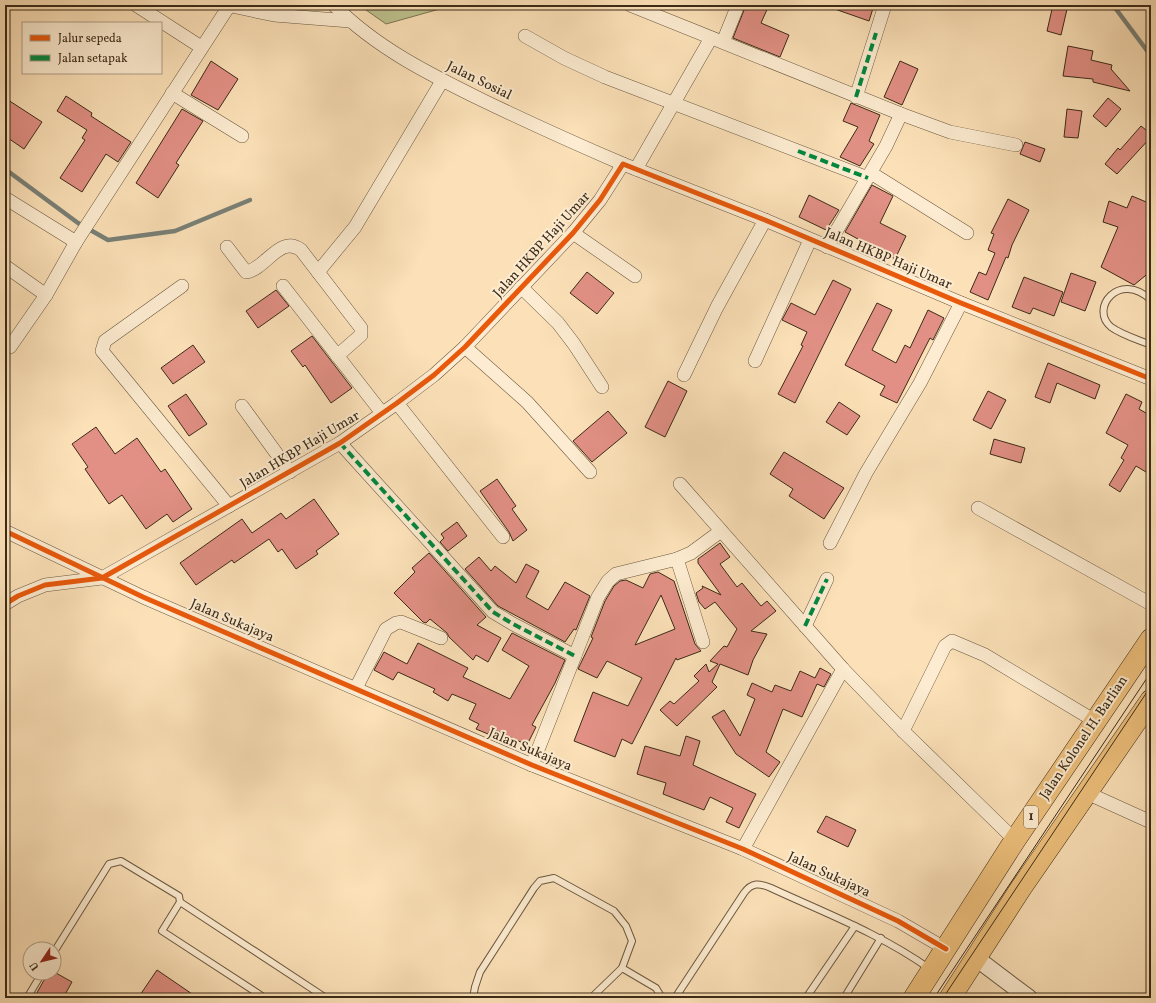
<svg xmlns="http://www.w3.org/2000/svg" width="1156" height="1003" viewBox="0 0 1156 1003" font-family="Vollkorn,serif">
  <rect width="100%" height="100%" fill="#fce1b8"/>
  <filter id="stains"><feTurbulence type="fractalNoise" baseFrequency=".005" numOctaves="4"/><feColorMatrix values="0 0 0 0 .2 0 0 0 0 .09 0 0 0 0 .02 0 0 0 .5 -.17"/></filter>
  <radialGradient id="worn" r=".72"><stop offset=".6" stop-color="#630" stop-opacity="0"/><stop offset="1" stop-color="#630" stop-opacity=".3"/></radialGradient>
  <polygon fill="#bec390" stroke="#7c7654" points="359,5 454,5 386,24"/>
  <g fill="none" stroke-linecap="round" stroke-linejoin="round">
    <g stroke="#798178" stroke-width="4.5">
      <polyline points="1113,5 1151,56"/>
      <polyline points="5,169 78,223 108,240 175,231 250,200"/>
    </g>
  </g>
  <g fill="#e29085" stroke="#3b2a17" fill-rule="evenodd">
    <polygon points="746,5 769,5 761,23 789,35 780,57 733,38"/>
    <polygon points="830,5 874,5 869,21 829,7"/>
    <polygon points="1053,5 1068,5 1061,35 1047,31"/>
    <polygon points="1068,46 1093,51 1091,60 1112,65 1111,69 1130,91 1093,82 1093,79 1063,76"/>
    <polygon points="211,61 238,79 218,110 191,95"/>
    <polygon points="900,61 918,69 902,105 884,97"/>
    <polygon points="66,96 92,113 91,116 131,142 118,162 106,154 82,192 60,178 85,140 82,138 87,130 57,111"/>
    <polygon points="5,98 42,122 24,149 5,136"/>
    <polygon points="1108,98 1121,109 1106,127 1093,116"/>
    <polygon points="851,103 880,115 869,141 874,144 860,166 840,157 858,127 843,121"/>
    <polygon points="182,109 203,121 176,163 179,165 158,198 136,183"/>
    <polygon points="1067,109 1082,111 1078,138 1064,137"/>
    <polygon points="1141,126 1151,134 1151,137 1117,174 1105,164 1118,148 1120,150"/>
    <polygon points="1025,142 1045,149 1040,162 1020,154"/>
    <polygon points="872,185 893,196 880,223 906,236 895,259 845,232"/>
    <polygon points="809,195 839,210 826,230 799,217"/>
    <polygon points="1132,196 1151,204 1151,271 1134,285 1101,267 1118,227 1103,222 1109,201 1127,208"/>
    <polygon points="1008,199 1029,210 1012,245 1008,258 1006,257 988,300 970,292 979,272 986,275 995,253 988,250 994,234 991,233"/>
    <polygon points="587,272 614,293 597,314 570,293"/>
    <polygon points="1071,273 1096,282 1085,311 1061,302"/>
    <polygon points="1024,277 1063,292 1054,316 1033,308 1030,314 1012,307"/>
    <polygon points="833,280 851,289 795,403 778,394 803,346 801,345 807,332 782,320 791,303 815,315"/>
    <polygon points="276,290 289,306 258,328 246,311"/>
    <polygon points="877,303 892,310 872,350 896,363 905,345 910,348 928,310 944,318 933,340 930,338 897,403 880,395 885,386 845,365"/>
    <polygon points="312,336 352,388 331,403 305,365 303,367 291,351"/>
    <polygon points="193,345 205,362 173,384 161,368"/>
    <polygon points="1048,363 1100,385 1095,399 1057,383 1050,403 1035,397"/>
    <polygon points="668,381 687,391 665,437 645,427"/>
    <polygon points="988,391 1006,400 991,429 973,420"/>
    <polygon points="186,394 207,424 189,436 168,406"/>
    <polygon points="1126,394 1142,402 1139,409 1151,416 1151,475 1136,466 1120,492 1109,485 1124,460 1121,458 1128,445 1106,433"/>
    <polygon points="839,402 860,416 847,435 826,422"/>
    <polygon points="608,411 627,433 592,462 573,441"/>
    <polygon points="96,427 115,454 137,438 161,472 165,469 192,509 173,522 167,514 146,529 122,495 109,504 85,469 88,467 72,444"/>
    <polygon points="994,439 1025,448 1021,463 990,454"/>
    <polygon points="784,452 844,488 824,519 789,496 793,489 770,474"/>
    <polygon points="497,479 516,506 512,509 527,530 513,541 509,532 480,491"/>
    <polygon points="314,499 339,534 316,551 318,554 296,569 282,549 278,552 269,539 234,563 232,560 196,585 180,563 242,519 252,533 281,513 286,519"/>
    <polygon points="457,522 467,536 448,551 440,542 444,538 441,534"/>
    <polygon points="720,543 730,557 720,564 737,587 742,583 761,606 767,601 776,611 751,631 767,634 753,660 748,675 720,664 712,682 717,687 677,726 660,710 670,701 674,704 699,681 694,676 706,664 709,672 718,664 710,661 724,646 727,647 737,629 715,602 705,609 699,602 696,593 703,588 702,586 721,595 698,563 698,559"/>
    <polygon points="429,553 486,617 477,625 501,638 488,662 476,655 473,660 449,637 447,633 430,619 426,623 423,622 394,593 415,572 412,568"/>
    <polygon points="479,557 491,571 495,566 516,583 526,564 539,571 526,597 548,610 565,582 590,596 576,630 574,629 565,642 498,606 465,569"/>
    <path d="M658,572L674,581L695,644L701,651L677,660L676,658L632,744L622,739L615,757L574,741L593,692L628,706L642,678L607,661L597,678L578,669L593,638L591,637L605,601L614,586L620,581L626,580L643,588L650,574ZM661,595L675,629L635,645Z"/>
    <polygon points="512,633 565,660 555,683 532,725 536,727 527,745 491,728 488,734 476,729 479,724 469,719 476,704 452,694 448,701 433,692 435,689 398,672 393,680 374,670 384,652 407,664 418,643 468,668 463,677 510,699 529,666 502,650"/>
    <polygon points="820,668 831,674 824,687 817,684 802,717 783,709 766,752 780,762 769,777 736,754 712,717 724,710 740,736 755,699 747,695 752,683 772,692 775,685 791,691 800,671 815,678"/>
    <polygon points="686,736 700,741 693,765 756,794 739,828 726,822 733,808 710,797 704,810 663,794 666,783 637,774 645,746 680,756"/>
    <polygon points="826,816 856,830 848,847 817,832"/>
    <polygon points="157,970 198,998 138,998"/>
    <polygon points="48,973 56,973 72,982 63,998 34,998"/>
  </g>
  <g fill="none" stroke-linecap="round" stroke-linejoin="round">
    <defs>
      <g id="service">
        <path d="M1151,300C1119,270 1089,309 1111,327C1122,335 1139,340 1151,345"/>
        <polyline points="180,902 326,998"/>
        <polyline points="54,952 109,864 121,861 179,896 180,902 162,931 265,998"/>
        <polyline points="622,968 656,988 662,998"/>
        <polyline points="27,998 42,973"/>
        <polyline points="473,998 475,987 480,972 534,888 540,881 554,878 614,911 626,926 632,941 622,968 591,998"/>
        <path d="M675,998L744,893C752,882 759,883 771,888C825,913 881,934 930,969"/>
        <polyline points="806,998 855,926"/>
        <polyline points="844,998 881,938"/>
      </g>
      <g id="minor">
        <polyline points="136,5 201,47"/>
        <polyline points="227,5 274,15 350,21"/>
        <path d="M334,5C376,48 431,75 484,101C530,123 576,144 623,164"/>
        <polyline points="630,5 901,114 950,132 1016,145"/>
        <polyline points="525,36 564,58 605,77 868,178"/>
        <polyline points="723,42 738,5"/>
        <polyline points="172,93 242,136"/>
        <polyline points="856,97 885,5"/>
        <polyline points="636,169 711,38"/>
        <polyline points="871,173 967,233"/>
        <polyline points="5,198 76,242"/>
        <polyline points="573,233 635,276"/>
        <path d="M227,247L246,272C266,269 280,234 301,250L361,328V335L337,356"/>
        <polyline points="827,247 886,146 901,114"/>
        <polyline points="5,266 46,295"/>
        <polyline points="318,272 355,227 442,81"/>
        <polyline points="182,286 105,341 102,351 229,506"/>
        <polyline points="283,286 382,413"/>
        <polyline points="521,287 558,323 574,344 602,387"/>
        <polyline points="465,347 527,402 590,472"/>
        <polyline points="5,348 10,347 46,295 76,242 229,6"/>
        <polyline points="755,361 810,240"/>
        <polyline points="684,375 717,307 765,220"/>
        <polyline points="397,403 503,537"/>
        <polyline points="242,406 290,472"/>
        <polyline points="340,443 493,612 513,624 575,656"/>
        <polyline points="680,484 843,669 903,731 1015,840"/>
        <polyline points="978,508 1151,604"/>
        <polyline points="5,531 143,597 532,765 743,849 898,921 946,949"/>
        <polyline points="830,543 866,473 920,383 961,303"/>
        <polyline points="677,559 703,642"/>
        <polyline points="5,604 18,596 45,585 102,578 340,443 397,403 434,375 465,347 573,233 600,200 623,164 765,220 961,303 1151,379"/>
        <polyline points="805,626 827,579"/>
        <polyline points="356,688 386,629 396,623 401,622 441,638"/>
        <polyline points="903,731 945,646 952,641 985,655 1095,721"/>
        <polyline points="532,765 598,597 608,581 616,574 677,559 691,553 721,531"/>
        <polyline points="1087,793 1151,822"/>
        <polyline points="743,849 843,669"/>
      </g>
      <polyline id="tertiary" points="976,958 1029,998"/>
      <g id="trunk">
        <polyline points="914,998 1015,840 1151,639"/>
        <polyline points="950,998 1021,888 1151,700"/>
      </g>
    </defs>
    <use href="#service" stroke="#6b583f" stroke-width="8"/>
    <use href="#minor" stroke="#6b583f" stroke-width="14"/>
    <use href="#tertiary" stroke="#6b583f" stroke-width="18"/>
    <use href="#trunk" stroke="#3b2a17" stroke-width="22"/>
    <use href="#service" stroke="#fdecd1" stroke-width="6"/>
    <use href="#minor" stroke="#fdecd1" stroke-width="13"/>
    <use href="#tertiary" stroke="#fdecd1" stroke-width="16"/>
    <use href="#trunk" stroke="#eec07c" stroke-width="21"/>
    <g stroke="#3b2a17" stroke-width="1">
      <polyline points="934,998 1151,672"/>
      <polyline points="943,998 1151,686"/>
    </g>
    <g stroke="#00873e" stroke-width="4" stroke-dasharray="8 4" stroke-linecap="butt">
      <polyline points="856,97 876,33"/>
      <polyline points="798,151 868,178"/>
      <polyline points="340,443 493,612 513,624 575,656"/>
      <polyline points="805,626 827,579"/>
    </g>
    <defs>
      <g id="cycleway">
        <polyline points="5,531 143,597 532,765 743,849 898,921 946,949"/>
        <polyline points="5,604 18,596 45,585 102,578 340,443 397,403 434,375 465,347 573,233 600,200 623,164 765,220 961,303 1151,379"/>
      </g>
    </defs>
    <use href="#cycleway" stroke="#fdecd1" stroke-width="8"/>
    <use href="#cycleway" stroke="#e8590c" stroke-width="5"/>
  </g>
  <g text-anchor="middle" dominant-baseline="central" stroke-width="4" stroke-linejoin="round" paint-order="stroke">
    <rect fill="#fdecd1" stroke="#75644f" stroke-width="1" x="1024" y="806" width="14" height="22" rx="3"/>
    <g font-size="13" font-weight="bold" fill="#3b2a17">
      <text x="1031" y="817">1</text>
    </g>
    <g font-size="14" fill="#3b2a17" stroke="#fdecd1">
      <text transform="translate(479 81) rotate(26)">Jalan Sosial</text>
      <text transform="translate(542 245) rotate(-48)">Jalan HKBP Haji Umar</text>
      <text transform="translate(888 259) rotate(23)">Jalan HKBP Haji Umar</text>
      <text transform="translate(300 450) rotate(-31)">Jalan HKBP Haji Umar</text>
      <text transform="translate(232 621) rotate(23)">Jalan Sukajaya</text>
      <text transform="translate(1084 738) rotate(-56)">Jalan Kolonel H. Barlian</text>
      <text transform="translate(530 750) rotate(23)">Jalan Sukajaya</text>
      <text transform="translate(829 875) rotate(25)">Jalan Sukajaya</text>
    </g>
  </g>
  <rect width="1156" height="1003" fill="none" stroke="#fce1b8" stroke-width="20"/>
  <rect x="6" y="6" width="1144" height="991" fill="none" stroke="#3b2a17" stroke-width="2"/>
  <rect x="10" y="10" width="1136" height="983" fill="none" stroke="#3b2a17"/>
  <rect x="22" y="22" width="140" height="52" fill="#fdecd1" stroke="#af9e87"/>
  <rect x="30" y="35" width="20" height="6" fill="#e8590c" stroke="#af9e87"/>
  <text x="58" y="42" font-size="12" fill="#3b2a17">Jalur sepeda</text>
  <rect x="30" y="55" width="20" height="6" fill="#00873e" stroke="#af9e87"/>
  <text x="58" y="62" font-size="12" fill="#3b2a17">Jalan setapak</text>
  <g transform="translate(42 961) rotate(235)"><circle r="19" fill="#fdecd1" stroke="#af9e87"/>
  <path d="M0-3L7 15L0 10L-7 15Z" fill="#8f2418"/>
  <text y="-6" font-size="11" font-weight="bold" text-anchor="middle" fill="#3b2a17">U</text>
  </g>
  <rect width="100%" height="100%" filter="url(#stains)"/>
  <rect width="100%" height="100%" fill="url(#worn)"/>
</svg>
